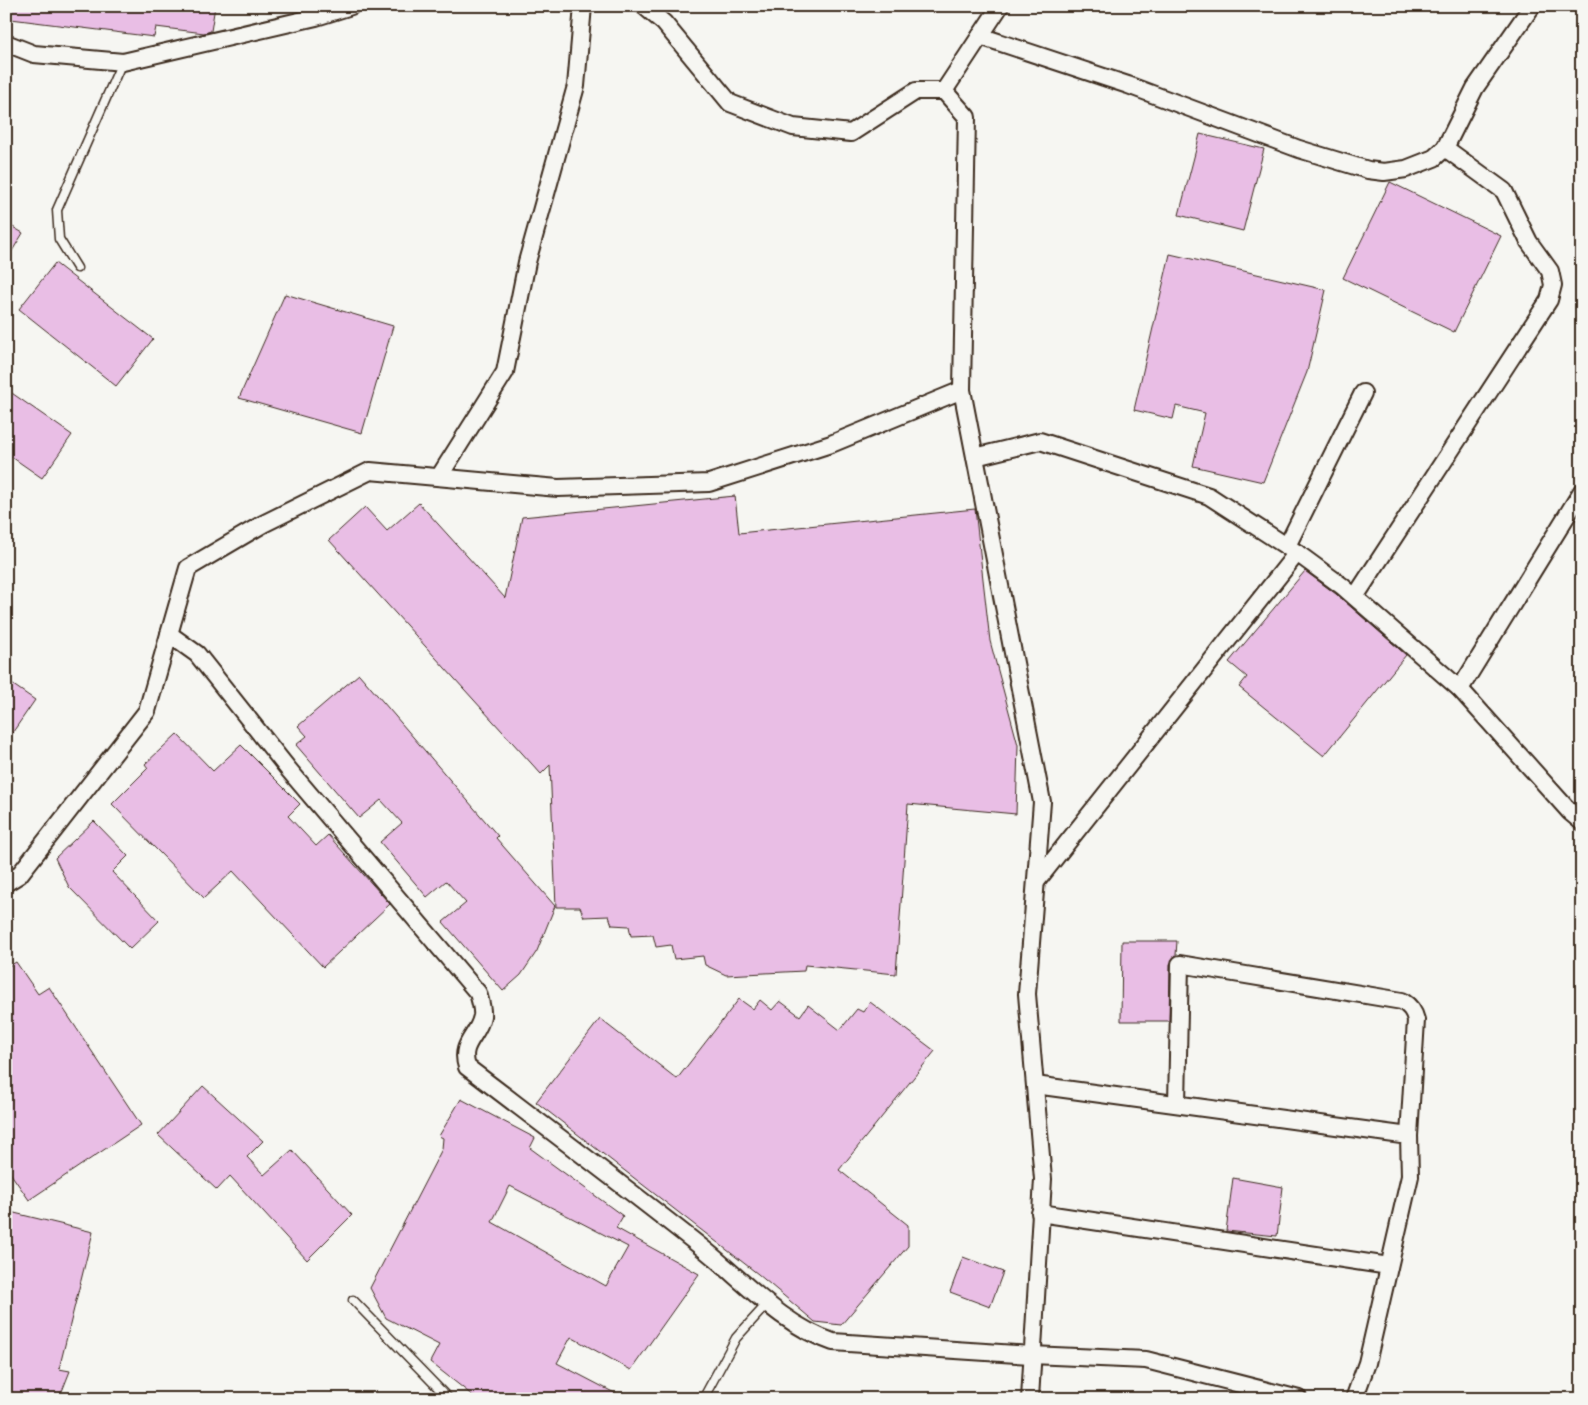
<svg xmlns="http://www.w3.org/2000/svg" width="1588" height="1405" viewBox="0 0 1588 1405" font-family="Mali,sans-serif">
  <rect width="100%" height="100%" fill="#f6f6f2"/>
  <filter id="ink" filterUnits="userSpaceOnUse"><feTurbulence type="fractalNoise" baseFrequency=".02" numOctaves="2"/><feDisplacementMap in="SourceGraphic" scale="10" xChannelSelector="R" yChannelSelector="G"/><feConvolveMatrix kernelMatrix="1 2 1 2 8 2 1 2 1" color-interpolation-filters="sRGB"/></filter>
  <g filter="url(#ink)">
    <g fill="#e9bee5" stroke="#3b2a1e" fill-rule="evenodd">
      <polygon points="13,6 215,6 211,31 204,33 156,27 154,37 11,19"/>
      <polygon points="1200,134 1264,149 1243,231 1179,215"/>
      <polygon points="1390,182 1501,236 1454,332 1343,278"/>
      <polygon points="6,223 23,233 6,261"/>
      <polygon points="1170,254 1326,290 1307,372 1263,482 1193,466 1205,413 1176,406 1173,419 1134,410"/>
      <polygon points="55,263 153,339 116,386 19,309"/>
      <polygon points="285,294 393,326 362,433 239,398"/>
      <polygon points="6,389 72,435 42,478 6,453"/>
      <polygon points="735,496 739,533 975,509 990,641 1018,745 1016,814 908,804 896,974 805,965 804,971 726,975 705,965 703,956 674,959 671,945 656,947 653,935 631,936 629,926 612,925 609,916 584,917 580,907 556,907 550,765 541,774 329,540 365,507 387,531 419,503 505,598 522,517"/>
      <polygon points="1305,571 1336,594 1406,655 1324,756 1239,687 1247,677 1229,662"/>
      <polygon points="359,674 498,836 496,838 555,906 537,951 521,975 503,991 443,922 466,903 446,881 427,897 380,842 402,823 381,800 359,818 296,745 307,736 298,726"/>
      <polygon points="6,680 35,700 6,742"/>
      <polygon points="177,734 213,771 241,745 300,804 288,816 316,846 328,835 390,904 323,967 233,871 204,898 112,804 148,768 145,764"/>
      <polygon points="94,821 128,856 112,872 159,921 130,949 69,887 55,858"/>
      <polygon points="1122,941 1177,941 1176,955 1170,964 1169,1021 1121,1021"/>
      <polygon points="16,962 38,994 49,987 141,1125 29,1200 6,1167 6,968"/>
      <polygon points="739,999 753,1009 760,1000 772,1010 780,1001 800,1016 808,1005 840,1030 857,1009 863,1012 870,1002 935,1051 839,1170 908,1225 908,1246 841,1325 815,1322 758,1274 536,1102 600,1019 677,1079"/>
      <polygon points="203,1086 263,1141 247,1157 264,1175 292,1150 352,1215 307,1260 230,1176 217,1190 158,1135"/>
      <path d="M461,1099L535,1138L530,1148L623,1216L616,1228L699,1274L631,1370L571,1337L557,1363L626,1399H477L430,1362L439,1345L386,1318L370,1288L442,1149L443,1138L439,1136ZM510,1186L628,1247L606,1286L492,1222Z"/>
      <polygon points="1233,1178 1283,1187 1277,1236 1226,1231"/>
      <polygon points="6,1211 93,1232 59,1369 70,1371 59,1399 6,1399"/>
      <polygon points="963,1257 1003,1272 990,1307 950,1292"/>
    </g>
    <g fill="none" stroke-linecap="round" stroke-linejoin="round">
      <defs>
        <g id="service">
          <polyline points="77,268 59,239 57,210 122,62"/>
          <polyline points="353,1300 449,1399"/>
          <polyline points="703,1399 736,1338 768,1303"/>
        </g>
        <g id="minor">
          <polyline points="644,6 664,23 730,103 793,127 851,133 916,91 944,91 967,117 962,390"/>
          <polyline points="980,36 1128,85 1299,149 1368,170 1384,172 1406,169 1434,158 1445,148 1475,88 1532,6"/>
          <polyline points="6,43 34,54 123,62 316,17 351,6"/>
          <polyline points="944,91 1000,6"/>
          <polyline points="975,457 1040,441 1209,496 1297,553 1342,586 1460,689 1570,812 1582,822"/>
          <polyline points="439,477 505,372 527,262 576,86 583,6"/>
          <polyline points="1287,546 1363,393"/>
          <polyline points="1355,597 1549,300 1553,285 1550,271 1529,242 1504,191 1445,148"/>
          <path d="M169,634L197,654L289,770L478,993C480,1000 483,1009 482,1016C478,1037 459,1043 467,1067C547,1128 627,1188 705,1250C746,1283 782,1325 833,1342L1031,1355L1146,1360L1299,1399"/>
          <polyline points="1460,689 1582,491"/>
          <polyline points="1036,882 1297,553"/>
          <polyline points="6,883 19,875 147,711 188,568 263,524 370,471 558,488 709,483 831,444 962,390 1042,802 1027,994 1043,1179 1030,1399"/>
          <polyline points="1035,1085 1409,1136 1410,1176 1367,1363 1354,1399"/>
          <path d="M1177,1103L1180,964L1402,1001C1410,1006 1414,1011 1416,1020L1409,1136"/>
          <polyline points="1040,1213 1389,1266"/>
        </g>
      </defs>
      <use href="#service" stroke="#3b2a1e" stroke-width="11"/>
      <use href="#minor" stroke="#3b2a1e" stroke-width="20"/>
      <use href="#service" stroke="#f6f6f2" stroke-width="8"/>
      <use href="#minor" stroke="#f6f6f2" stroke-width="16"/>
    </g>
  </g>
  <rect width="1588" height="1405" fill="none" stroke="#f6f6f2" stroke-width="25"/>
  <rect x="12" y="12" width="1563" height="1380" fill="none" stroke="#3b2a1e" stroke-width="2" filter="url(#ink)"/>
</svg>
